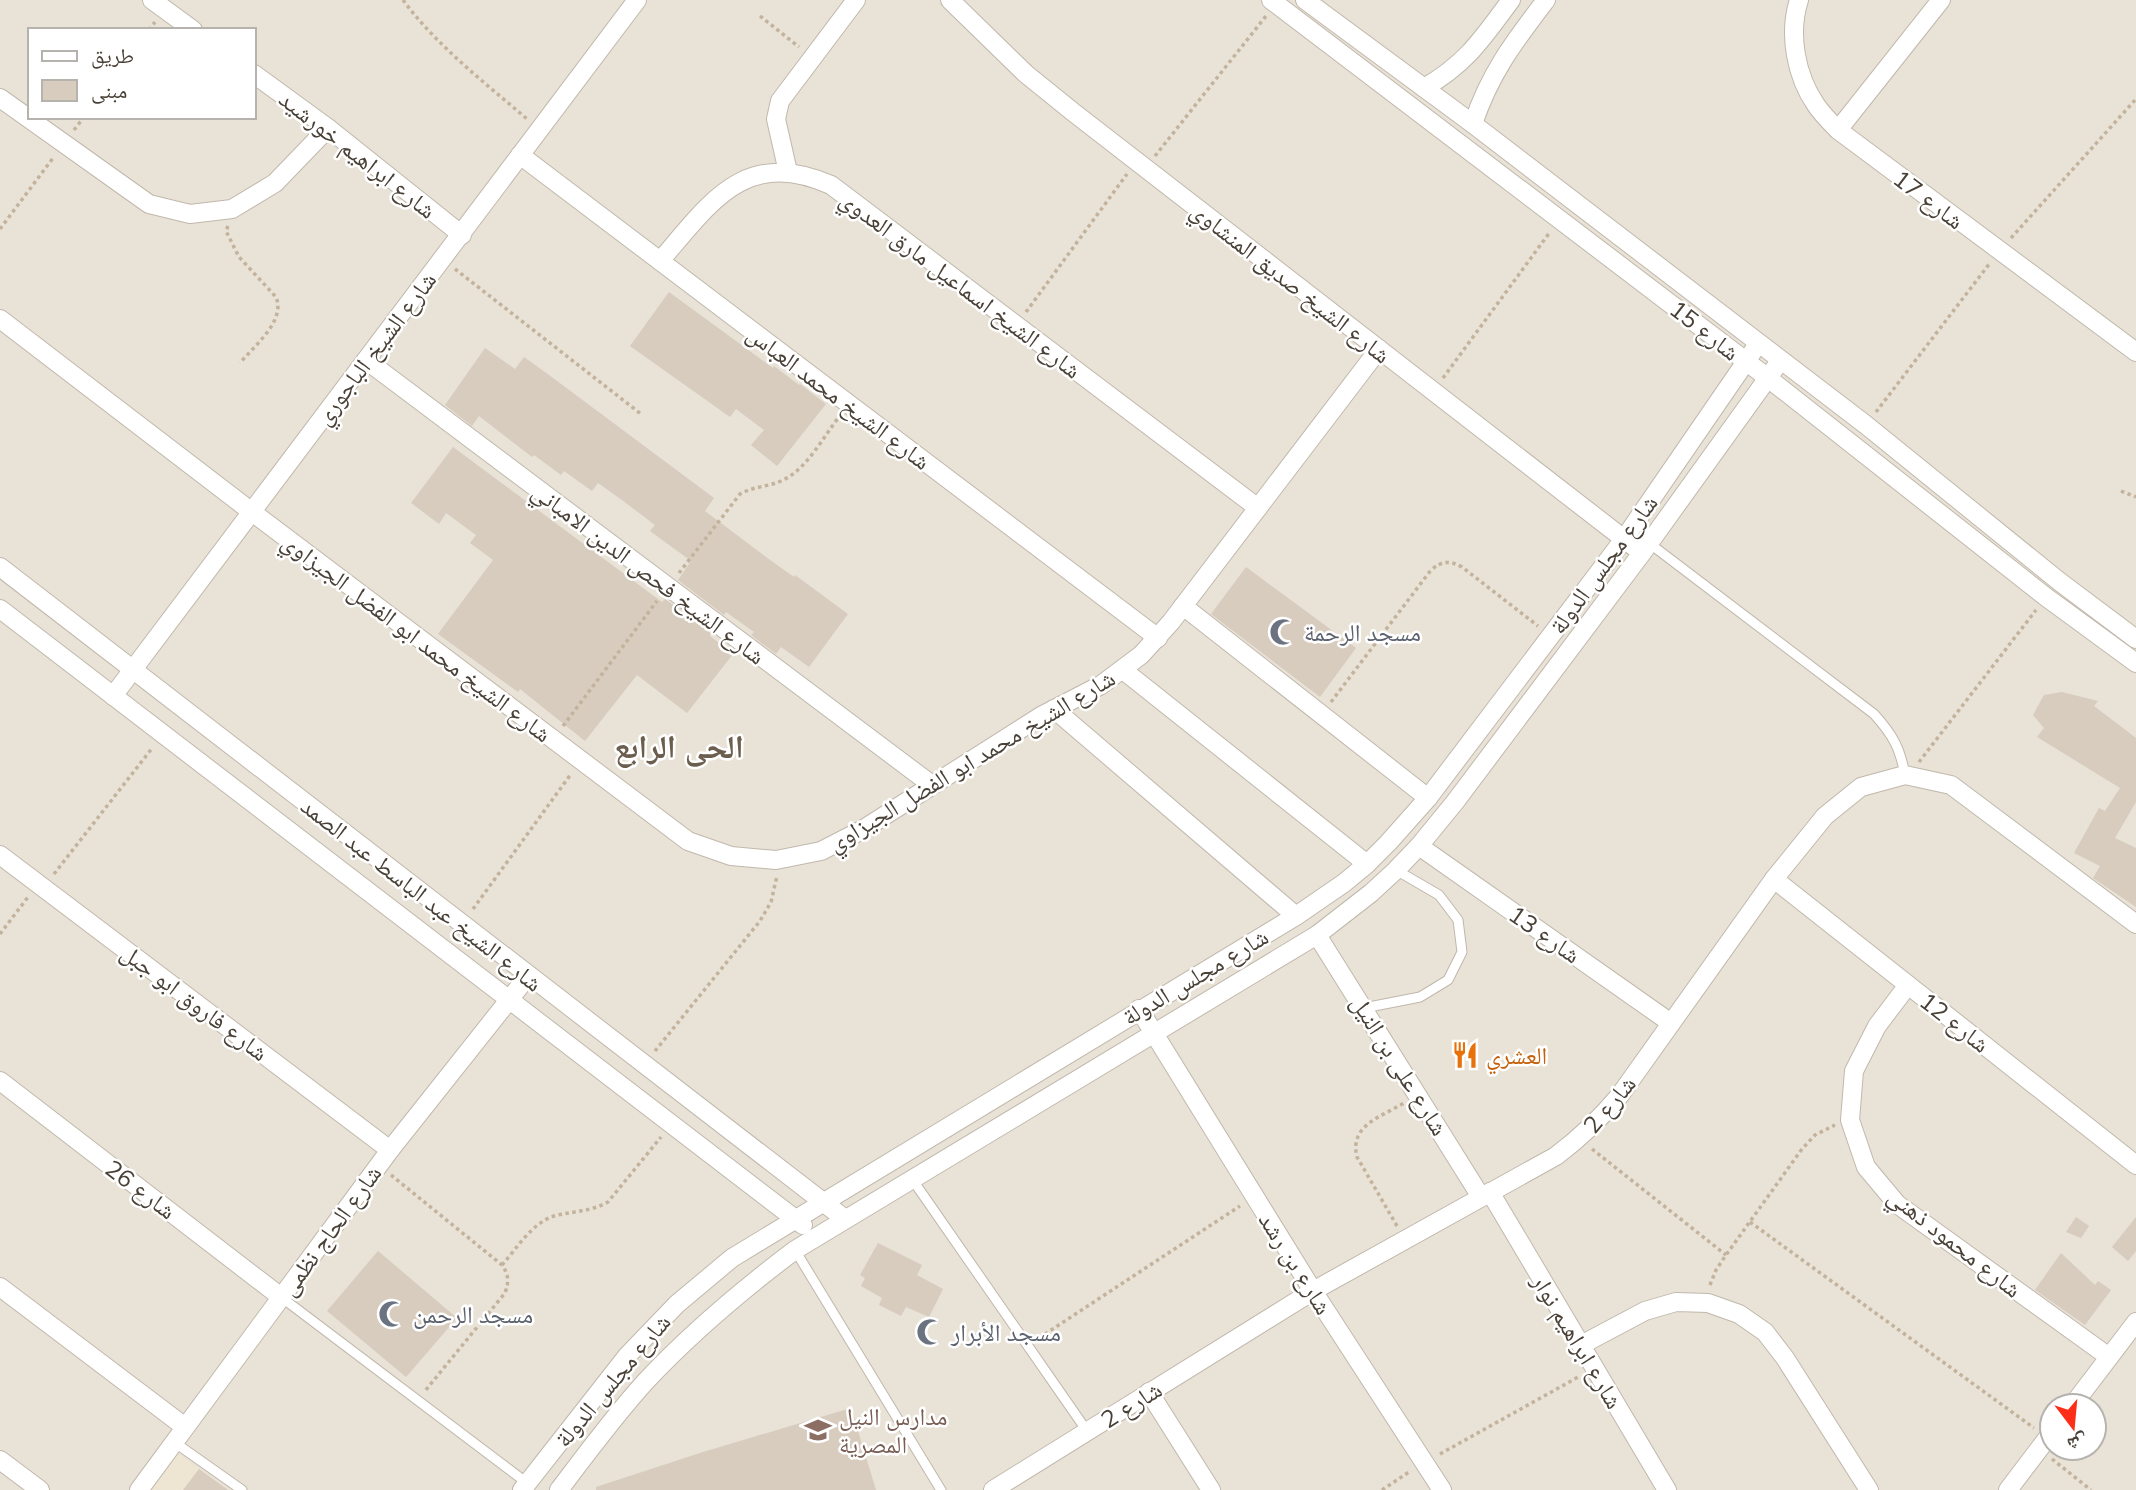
<svg xmlns="http://www.w3.org/2000/svg" width="2136" height="1490" viewBox="0 0 2136 1490" font-family="Mulish,'Noto Naskh Arabic',sans-serif">
  <rect width="100%" height="100%" fill="#f5f1e9"/>
  <path fill="#e9e2d7" fill-rule="evenodd" d="M0,0H2136V1490H0ZM30,30H254V117H30ZM2052,1406H2094V1448H2052Z"/>
  <polygon fill="#eee5d3" points="179,1453 226,1490 151,1490"/>
  <g fill="#d7ccbe">
    <polygon points="669,292 773,368 774,366 799,385 800,384 826,404 777,466 751,445 764,430 736,409 730,417 630,346"/>
    <polygon points="485,348 515,369 524,357 549,375 714,498 705,511 766,557 794,577 795,575 848,614 809,667 781,647 776,654 751,635 754,632 726,612 724,615 678,580 691,561 650,531 655,525 622,500 598,483 592,491 564,471 561,475 534,455 532,457 479,416 472,426 445,405"/>
    <polygon points="453,447 662,602 665,599 711,633 710,636 733,654 687,713 637,675 585,741 520,689 518,692 438,634 493,560 470,543 476,535 446,513 439,524 411,503"/>
    <polygon points="1246,567 1356,648 1320,697 1211,614"/>
    <polygon points="2062,692 2098,701 2094,706 2136,738 2136,802 2115,838 2136,848 2136,907 2093,878 2100,866 2074,853 2099,808 2105,811 2120,788 2037,737 2044,728 2033,715 2044,695"/>
    <polygon points="2076,1217 2089,1226 2081,1238 2066,1232"/>
    <polygon points="2136,1217 2136,1251 2128,1261 2112,1247"/>
    <polygon points="878,1243 922,1265 917,1275 943,1289 929,1317 906,1307 901,1316 879,1305 882,1298 861,1286 865,1278 860,1275"/>
    <polygon points="378,1251 457,1318 406,1377 327,1311"/>
    <polygon points="2061,1253 2095,1285 2098,1281 2111,1290 2085,1325 2035,1290"/>
    <polygon points="851,1408 876,1490 596,1490 596,1487 703,1452"/>
    <polygon points="199,1469 228,1490 183,1490"/>
  </g>
  <g fill="none" stroke-linecap="round" stroke-linejoin="round">
    <defs>
      <g id="service">
        <path d="M1649,543L1874,714C1893,735 1900,748 1905,775"/>
        <polyline points="1364,1008 1420,997 1448,980 1462,952 1458,920 1439,895 1396,870"/>
        <polyline points="912,1179 1087,1431"/>
        <polyline points="795,1250 941,1490"/>
        <polyline points="281,1297 527,1483"/>
        <polyline points="174,1442 242,1490"/>
      </g>
      <g id="minor">
        <polyline points="152,0 193,30"/>
        <polyline points="950,0 1026,74 1073,112 1633,546"/>
        <polyline points="1271,0 1768,378 2046,597 2136,663"/>
        <polyline points="1305,0 1473,124 1866,425 2060,582 2136,639"/>
        <path d="M1799,0C1788,34 1796,76 1816,105C1822,114 1830,122 1838,130L2136,352"/>
        <polyline points="254,74 328,128 462,235"/>
        <path d="M1424,88C1467,63 1482,39 1511,0"/>
        <polyline points="0,98 149,204 190,214 232,209 275,183 328,128"/>
        <path d="M1473,124C1490,73 1514,42 1546,0"/>
        <polyline points="1838,130 1941,0"/>
        <polyline points="520,155 1158,638"/>
        <polyline points="788,172 776,119 780,101 856,0"/>
        <path d="M660,261C711,202 745,147 831,185L1258,508"/>
        <polyline points="0,319 252,512 688,841 731,856 776,860 821,851 862,830 1041,716 1101,685 1141,655 1171,622 1379,349"/>
        <polyline points="366,360 932,785"/>
        <polyline points="0,567 845,1219"/>
        <polyline points="1183,606 1428,798"/>
        <polyline points="0,609 803,1225"/>
        <polyline points="1123,670 1367,864"/>
        <polyline points="113,696 637,0"/>
        <polyline points="1054,709 1296,916"/>
        <polyline points="1419,846 1671,1023"/>
        <polyline points="0,855 390,1150"/>
        <polyline points="1774,879 2136,1165"/>
        <polyline points="1317,935 1481,1197"/>
        <polyline points="1908,985 1877,1026 1854,1071 1850,1120 1866,1167 1897,1204 2109,1357"/>
        <polyline points="1139,1009 1313,1291 1442,1490"/>
        <polyline points="0,1081 281,1297"/>
        <polyline points="1490,1192 1667,1490"/>
        <polyline points="0,1287 185,1427"/>
        <polyline points="1581,1345 1645,1311 1676,1302 1708,1303 1739,1314 1765,1332 1785,1358 1869,1490"/>
        <polyline points="1149,1392 1211,1490"/>
        <polyline points="2072,1406 2136,1322"/>
        <polyline points="0,1460 40,1490"/>
        <polyline points="139,1490 390,1150 528,976"/>
        <polyline points="522,1490 627,1356 677,1304 732,1258 1296,916 1344,883 1367,864 1388,843 1428,798 1624,539 1758,344"/>
        <path d="M559,1490C587,1453 615,1415 646,1381C692,1332 742,1290 795,1250L1317,935L1371,893L1396,870L1419,846L1455,802L1642,553L1780,361"/>
        <path d="M993,1490L1313,1291L1556,1156C1580,1138 1600,1119 1620,1095L1774,879L1825,816L1861,787L1905,775L1951,785L2136,924"/>
        <polyline points="2008,1490 2052,1432"/>
      </g>
    </defs>
    <use href="#service" stroke="#c1b8ab" stroke-width="11"/>
    <use href="#minor" stroke="#c1b8ab" stroke-width="20"/>
    <g stroke="#c3b39c" stroke-width="3.5" stroke-dasharray="3.5 3.5" stroke-linecap="butt">
      <path d="M403,0C437,46 484,82 527,119"/>
      <polyline points="760,16 799,47"/>
      <polyline points="149,30 155,22"/>
      <polyline points="74,130 84,117"/>
      <polyline points="1155,156 1266,16"/>
      <path d="M228,226L226,231L239,257L276,297C286,321 254,346 240,363"/>
      <polyline points="0,229 53,158"/>
      <polyline points="2011,238 2136,99"/>
      <polyline points="455,269 641,414"/>
      <polyline points="1026,312 1127,174"/>
      <polyline points="1443,378 1550,232"/>
      <polyline points="1876,412 1990,263"/>
      <polyline points="2121,491 2136,497"/>
      <path d="M679,573L740,494C754,486 769,487 783,480C807,469 823,437 839,417"/>
      <path d="M1331,702L1431,570C1442,561 1449,560 1462,567L1538,626"/>
      <polyline points="563,726 657,601"/>
      <polyline points="1919,762 2036,610"/>
      <polyline points="54,874 153,747"/>
      <polyline points="473,909 571,774"/>
      <polyline points="0,934 28,897"/>
      <polyline points="655,1051 760,921 771,902 777,876"/>
      <polyline points="1592,1149 1726,1255"/>
      <path d="M391,1175L502,1265C509,1275 509,1282 505,1293L425,1391"/>
      <polyline points="1750,1222 2034,1428"/>
      <path d="M1397,1226L1357,1157C1349,1125 1381,1117 1404,1103"/>
      <path d="M502,1265C517,1248 532,1223 554,1216C573,1211 590,1212 608,1202L661,1137"/>
      <polyline points="1710,1285 1716,1270 1726,1255 1802,1149 1815,1135 1835,1125"/>
      <polyline points="1039,1338 1240,1206"/>
      <polyline points="1440,1454 1580,1376"/>
      <polyline points="2052,1459 2091,1490"/>
      <polyline points="1382,1490 1409,1472"/>
    </g>
    <use href="#service" stroke="#fff" stroke-width="9"/>
    <use href="#minor" stroke="#fff" stroke-width="18"/>
  </g>
  <defs>
    <symbol id="mosque-bare" viewBox="-9 -9 18 18"><path d="M3.5-4.9A6 6 0 1 0 3.5 4.9A5 5 0 1 1 3.5-4.9Z" fill="#6b7280" stroke="#fff" stroke-width="2.5" paint-order="stroke"/></symbol>
    <symbol id="restaurant-bare" viewBox="-9 -9 18 18"><path d="M-5-6h1v4h1v-4h1v4h1v-4h1v5L-1.5 .5V6h-2V.5L-5-1ZM5-6V6H3V1.5H1.5Q1.5-4 5-6Z" fill="#e8710a" stroke="#fff" stroke-width="2.5" paint-order="stroke"/></symbol>
    <symbol id="school-bare" viewBox="-9 -9 18 18"><path d="M0-5L7-2L0 1L-7-2ZM-4 1L0 2.5L4 1V4Q0 6-4 4Z" fill="#8d6e63" stroke="#fff" stroke-width="2.5" paint-order="stroke"/></symbol>
  </defs>
  <g fill-rule="evenodd">
    <use href="#mosque-bare" x="1264" y="613" width="38" height="38"/>
    <use href="#restaurant-bare" x="1446" y="1036" width="38" height="38"/>
    <use href="#mosque-bare" x="373" y="1295" width="38" height="38"/>
    <use href="#mosque-bare" x="911" y="1313" width="38" height="38"/>
    <use href="#school-bare" x="799" y="1411" width="38" height="38"/>
  </g>
  <g text-anchor="middle" dominant-baseline="central" stroke-width="5" stroke-linejoin="round" paint-order="stroke">
    <g font-size="24" fill="#494137" stroke="#fff">
      <text transform="translate(358 154) rotate(38)">شارع ابراهيم خورشيد</text>
      <text transform="translate(1929 199) rotate(37)">شارع 17</text>
      <text transform="translate(1291 282) rotate(38)">شارع الشيخ صديق المنشاوي</text>
      <text transform="translate(961 284) rotate(37)">شارع الشيخ اسماعيل مارق العدوي</text>
      <text transform="translate(1705 330) rotate(38)">شارع 15</text>
      <text transform="translate(375 348) rotate(-53)">شارع الشيخ الباجوري</text>
      <text transform="translate(839 397) rotate(37)">شارع الشيخ محمد العباس</text>
      <text transform="translate(1603 564) rotate(-54)">شارع مجلس الدولة</text>
      <text transform="translate(649 573) rotate(37)">شارع الشيخ فحص الدين الامباني</text>
      <text transform="translate(417 637) rotate(37)">شارع الشيخ محمد ابو الفضل الجيزاوي</text>
      <text transform="translate(971 760) rotate(-31)">شارع الشيخ محمد ابو الفضل الجيزاوي</text>
      <text transform="translate(422 894) rotate(38)">شارع الشيخ عبد الباسط عبد الصمد</text>
      <text transform="translate(1545 934) rotate(35)">شارع 13</text>
      <text transform="translate(1195 976) rotate(-31)">شارع مجلس الدولة</text>
      <text transform="translate(195 1002) rotate(37)">شارع فاروق ابو جبل</text>
      <text transform="translate(1955 1022) rotate(38)">شارع 12</text>
      <text transform="translate(1400 1065) rotate(58)">شارع على بن النيل</text>
      <text transform="translate(1609 1104) rotate(-50)">شارع 2</text>
      <text transform="translate(141 1189) rotate(37)">شارع 26</text>
      <text transform="translate(330 1230) rotate(-54)">شارع الحاج نظمى</text>
      <text transform="translate(1955 1242) rotate(38)">شارع محمود ذهني</text>
      <text transform="translate(1296 1263) rotate(58)">شارع بن رشد</text>
      <text transform="translate(1578 1341) rotate(59)">شارع ابراهيم نوار</text>
      <text transform="translate(612 1380) rotate(-50)">شارع مجلس الدولة</text>
      <text transform="translate(1131 1404) rotate(-32)">شارع 2</text>
    </g>
    <g font-size="24" fill="#5b616d" stroke="#fff" text-anchor="start">
      <text x="1304" y="632">مسجد الرحمة</text>
      <text x="413" y="1314">مسجد الرحمن</text>
      <text x="951" y="1332">مسجد الأبرار</text>
    </g>
    <g font-size="24" fill="#c56008" stroke="#fff" text-anchor="start">
      <text x="1486" y="1055">العشري</text>
    </g>
    <g font-size="24" fill="#785e54" stroke="#fff" text-anchor="start">
      <text x="839" y="1416">مدارس النيل<tspan x="839" dy="28">المصرية</tspan></text>
    </g>
    <g font-size="32" font-weight="bold" fill="#6c5e4e" stroke="#fff">
      <text x="679" y="746">الحى الرابع</text>
    </g>
  </g>
  <rect x="28" y="28" width="228" height="91" fill="#ffffff" stroke="#b6b3af" stroke-width="2"/>
  <rect x="42" y="51" width="35" height="10" fill="#ffffff" stroke="#b6b3af" stroke-width="2"/>
  <text x="91" y="63" font-size="21" fill="#494137">طريق</text>
  <rect x="42" y="80" width="35" height="21" fill="#d7ccbe" stroke="#b6b3af" stroke-width="2"/>
  <text x="91" y="98" font-size="21" fill="#494137">مبنى</text>
  <g transform="translate(2073 1427) rotate(164)"><circle r="33" fill="#ffffff" stroke="#b6b3af" stroke-width="2"/>
  <path d="M0-5L12 26L0 18L-12 26Z" fill="#fd2e17"/>
  <text y="-10" font-size="19" font-weight="bold" text-anchor="middle" fill="#494137">ش</text>
  </g>
</svg>
